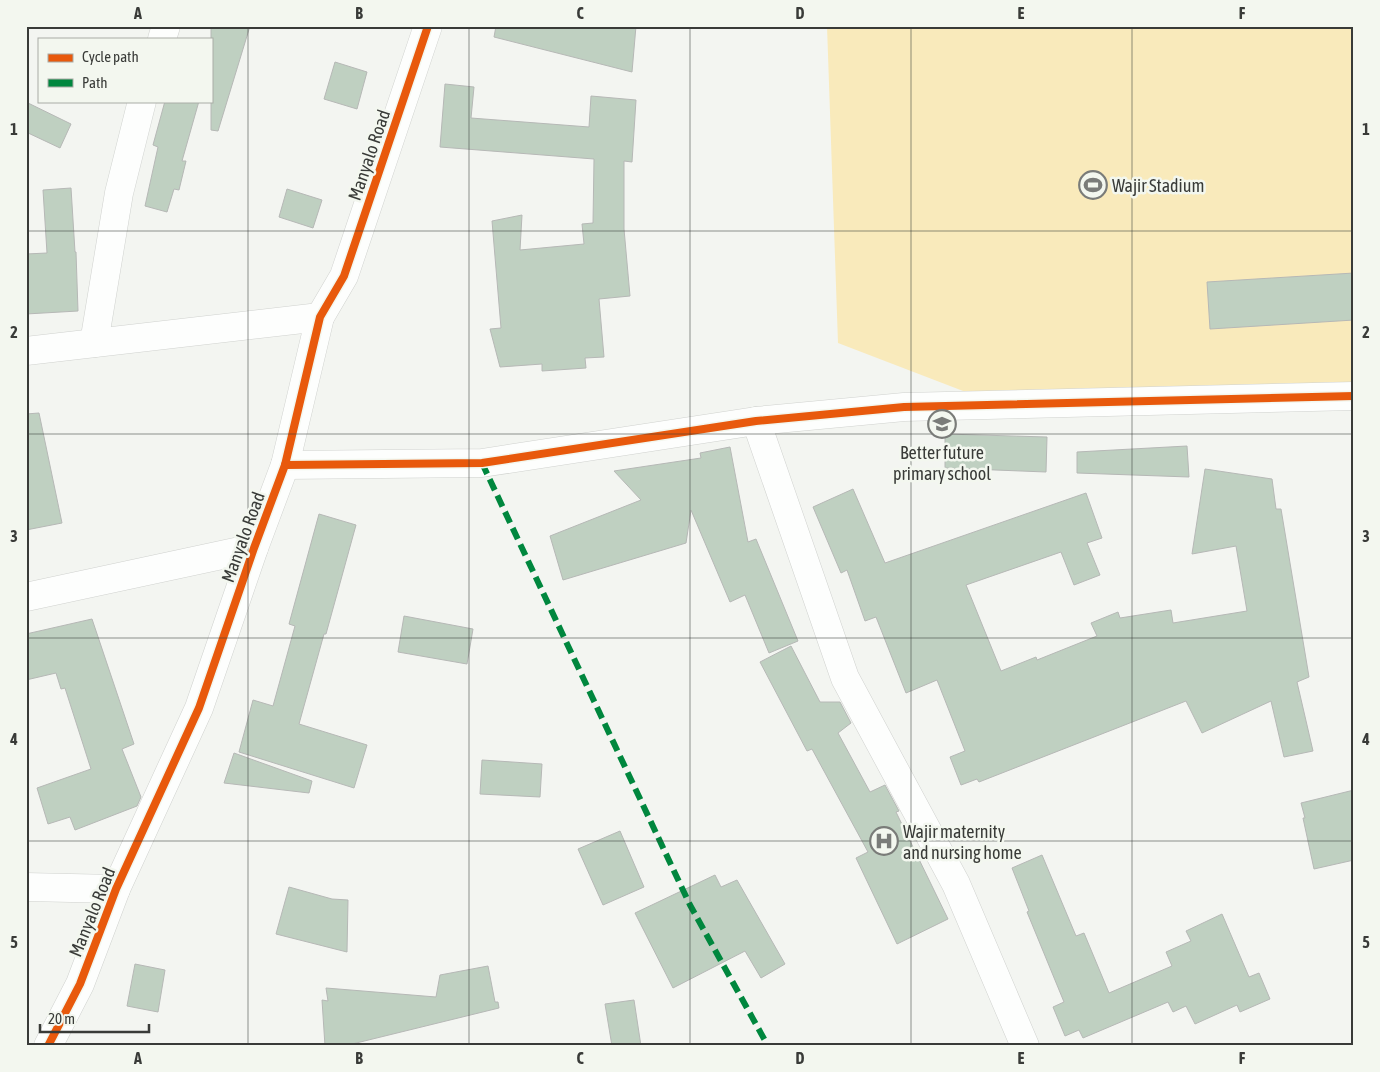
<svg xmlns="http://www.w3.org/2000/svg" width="1380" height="1072" viewBox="0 0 1380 1072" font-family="'Asap Condensed',sans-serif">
  <rect width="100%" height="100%" fill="#f3f5f1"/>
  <polygon fill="#f9eabb" points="827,26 1354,26 1354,404 997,404 838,343"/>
  <g fill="#bfd0c1" stroke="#b6b8b6">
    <polygon points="211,26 250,26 218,131 211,130"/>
    <polygon points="496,26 636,26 632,72 494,37"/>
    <polygon points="335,62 367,72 357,109 324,99"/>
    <polygon points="445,84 474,87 471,118 589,127 591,96 636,100 632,162 624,161 624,229 630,296 599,299 604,357 585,358 586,368 542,371 542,364 500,367 490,329 501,328 492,221 522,215 520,250 584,244 582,224 593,223 594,159 440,147"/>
    <polygon points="165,101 199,101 182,161 186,161 179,190 174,189 167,212 145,206 158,147 153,145"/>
    <polygon points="26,102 71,124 60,148 26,132"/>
    <polygon points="71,188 75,252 76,252 78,311 26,314 26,254 47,253 43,190"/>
    <polygon points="287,189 322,200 313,228 279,217"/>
    <polygon points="1354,273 1354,320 1210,329 1207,282"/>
    <polygon points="39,413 62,523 26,530 26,414"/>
    <polygon points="945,434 1047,437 1046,472 945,468"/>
    <polygon points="1187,446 1189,477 1077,473 1077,452"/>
    <polygon points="730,447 748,542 756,539 798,641 769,653 745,595 730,602 691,510 686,543 563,580 550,536 641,500 614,471 701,458 700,453"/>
    <polygon points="1205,469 1272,479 1276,509 1281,509 1309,677 1297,682 1313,751 1284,757 1271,701 1202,733 1186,701 979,782 977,779 961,785 950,757 965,751 937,680 906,693 876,617 865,621 847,570 841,573 813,507 853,489 885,563 1086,493 1102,538 1087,543 1100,575 1074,585 1061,552 966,585 1001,671 1036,657 1037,660 1097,636 1091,623 1118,612 1120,618 1171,610 1173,623 1247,611 1236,546 1192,554"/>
    <polygon points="319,514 356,525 326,634 324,634 299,724 367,745 354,788 239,752 253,700 273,706 295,626 289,624"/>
    <polygon points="404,616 473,629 467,664 398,652"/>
    <polygon points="92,619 134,744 122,749 141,797 137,806 75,830 70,817 48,824 37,788 91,769 65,688 61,689 56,673 26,680 26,634"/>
    <polygon points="791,646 820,702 840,702 851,723 838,733 870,792 885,785 899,811 896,812 948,919 897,944 856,858 868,852 812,749 807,751 760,662"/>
    <polygon points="234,753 312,781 309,793 224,783"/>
    <polygon points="482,760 542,764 540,797 480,794"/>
    <polygon points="1354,790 1354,860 1314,869 1303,818 1305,818 1301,803"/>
    <polygon points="620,831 644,887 603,905 578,849"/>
    <polygon points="1042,855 1076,936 1084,933 1109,993 1172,966 1166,952 1191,941 1186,931 1222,914 1249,977 1259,973 1270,999 1240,1012 1237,1005 1195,1024 1186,1006 1173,1012 1168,1002 1083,1038 1079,1030 1065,1036 1053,1007 1064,1002 1027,912 1029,911 1012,868"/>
    <polygon points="715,875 721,887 737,880 785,964 761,978 745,951 673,988 635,913"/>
    <polygon points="289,887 332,899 348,900 347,952 276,934"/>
    <polygon points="135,964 165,970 158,1012 127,1006"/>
    <polygon points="488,966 495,1002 498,1002 499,1008 344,1046 325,1046 322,1000 328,1001 326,988 436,997 440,975"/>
    <polygon points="634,1000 641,1046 612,1046 605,1004"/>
  </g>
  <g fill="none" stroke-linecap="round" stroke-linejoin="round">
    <defs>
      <g id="minor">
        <polyline points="162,39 166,26"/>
        <polyline points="94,343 119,193 142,101"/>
        <polyline points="26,351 320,317"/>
        <polyline points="756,421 845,678 956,884 1025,1046"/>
        <polyline points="285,465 482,463 756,421 904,407 1354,396"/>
        <polyline points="26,597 254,548"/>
        <polyline points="26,887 116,889"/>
        <polyline points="48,1046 80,984 116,889 199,708 254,548 285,465 320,317 344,276 428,26"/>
      </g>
    </defs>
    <use href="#minor" stroke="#d0d2cf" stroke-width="29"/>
    <use href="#minor" stroke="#fdfefd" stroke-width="28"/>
    <polyline stroke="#00873e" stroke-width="6" stroke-dasharray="12 6" stroke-linecap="butt" points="482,463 690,905 768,1046"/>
    <defs>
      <g id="cycleway">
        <polyline points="285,465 482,463 756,421 904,407 1354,396"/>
        <polyline points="48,1046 80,984 116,889 199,708 254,548 285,465 320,317 344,276 428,26"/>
      </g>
    </defs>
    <use href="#cycleway" stroke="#f3f7ef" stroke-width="11"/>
    <use href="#cycleway" stroke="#e8590c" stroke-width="8"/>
  </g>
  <path fill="none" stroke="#393b38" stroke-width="1" stroke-opacity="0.55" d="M248,26V1046M469,26V1046M690,26V1046M911,26V1046M1132,26V1046M26,231H1354M26,434H1354M26,638H1354M26,841H1354"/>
  <defs>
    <symbol id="stadium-ring" viewBox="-11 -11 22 22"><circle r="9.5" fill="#f3f7ef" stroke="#7a7c79" stroke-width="1.5"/><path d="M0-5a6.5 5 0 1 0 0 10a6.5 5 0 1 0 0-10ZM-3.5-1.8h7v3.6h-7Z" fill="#7a7c79"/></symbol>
    <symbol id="school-ring" viewBox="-11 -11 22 22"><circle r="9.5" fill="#f3f7ef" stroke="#7a7c79" stroke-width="1.5"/><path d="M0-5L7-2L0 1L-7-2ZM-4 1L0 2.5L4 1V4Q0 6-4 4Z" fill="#7a7c79"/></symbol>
    <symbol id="hospital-ring" viewBox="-11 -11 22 22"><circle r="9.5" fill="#f3f7ef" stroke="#7a7c79" stroke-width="1.5"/><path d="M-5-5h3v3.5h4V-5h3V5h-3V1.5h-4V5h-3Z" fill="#7a7c79"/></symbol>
  </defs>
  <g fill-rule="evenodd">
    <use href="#stadium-ring" x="1077" y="169" width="32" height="32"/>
    <use href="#school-ring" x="926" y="408" width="32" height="32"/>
    <use href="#hospital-ring" x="868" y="825" width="32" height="32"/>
  </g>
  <g text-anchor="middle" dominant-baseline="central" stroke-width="5" stroke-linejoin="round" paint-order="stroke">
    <g font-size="18" fill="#393b38" stroke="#f3f7ef">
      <text transform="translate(369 155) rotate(-71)">Manyalo Road</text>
      <text transform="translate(243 537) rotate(-70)">Manyalo Road</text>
      <text transform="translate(92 912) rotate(-68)">Manyalo Road</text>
    </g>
    <g font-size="18" fill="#393b38" stroke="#f3f7ef" text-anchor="start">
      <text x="1112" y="185">Wajir Stadium</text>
      <text x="942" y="452" text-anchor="middle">Better future<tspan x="942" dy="21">primary school</tspan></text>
      <text x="903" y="831">Wajir maternity<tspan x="903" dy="21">and nursing home</tspan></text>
    </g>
  </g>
  <rect width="1380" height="1072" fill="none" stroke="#f3f7ef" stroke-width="55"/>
  <rect x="38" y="38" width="175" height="65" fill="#f3f7ef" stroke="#a9aca6"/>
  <rect x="48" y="54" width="25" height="8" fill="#e8590c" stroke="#a9aca6"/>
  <text x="82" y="62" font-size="15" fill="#393b38">Cycle path</text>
  <rect x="48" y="79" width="25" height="8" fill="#00873e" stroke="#a9aca6"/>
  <text x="82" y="88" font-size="15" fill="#393b38">Path</text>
  <path d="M40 1024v8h109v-8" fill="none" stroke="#393b38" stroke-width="2.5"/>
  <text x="48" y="1024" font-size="15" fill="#393b38" stroke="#f3f7ef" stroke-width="4" paint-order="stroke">20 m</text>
  <rect x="28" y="28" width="1324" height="1016" fill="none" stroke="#393b38" stroke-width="2"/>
  <g font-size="16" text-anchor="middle" font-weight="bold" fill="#393b38">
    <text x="138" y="19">A</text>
    <text x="359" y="19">B</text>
    <text x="580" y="19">C</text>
    <text x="800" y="19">D</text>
    <text x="1021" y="19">E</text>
    <text x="1242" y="19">F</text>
    <text x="14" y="135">1</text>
    <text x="1366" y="135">1</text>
    <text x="14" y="338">2</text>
    <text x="1366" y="338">2</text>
    <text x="14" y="542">3</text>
    <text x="1366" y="542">3</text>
    <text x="14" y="745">4</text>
    <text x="1366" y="745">4</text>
    <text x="14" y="948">5</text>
    <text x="1366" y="948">5</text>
    <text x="138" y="1064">A</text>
    <text x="359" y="1064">B</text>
    <text x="580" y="1064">C</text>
    <text x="800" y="1064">D</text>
    <text x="1021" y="1064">E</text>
    <text x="1242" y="1064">F</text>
  </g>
</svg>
